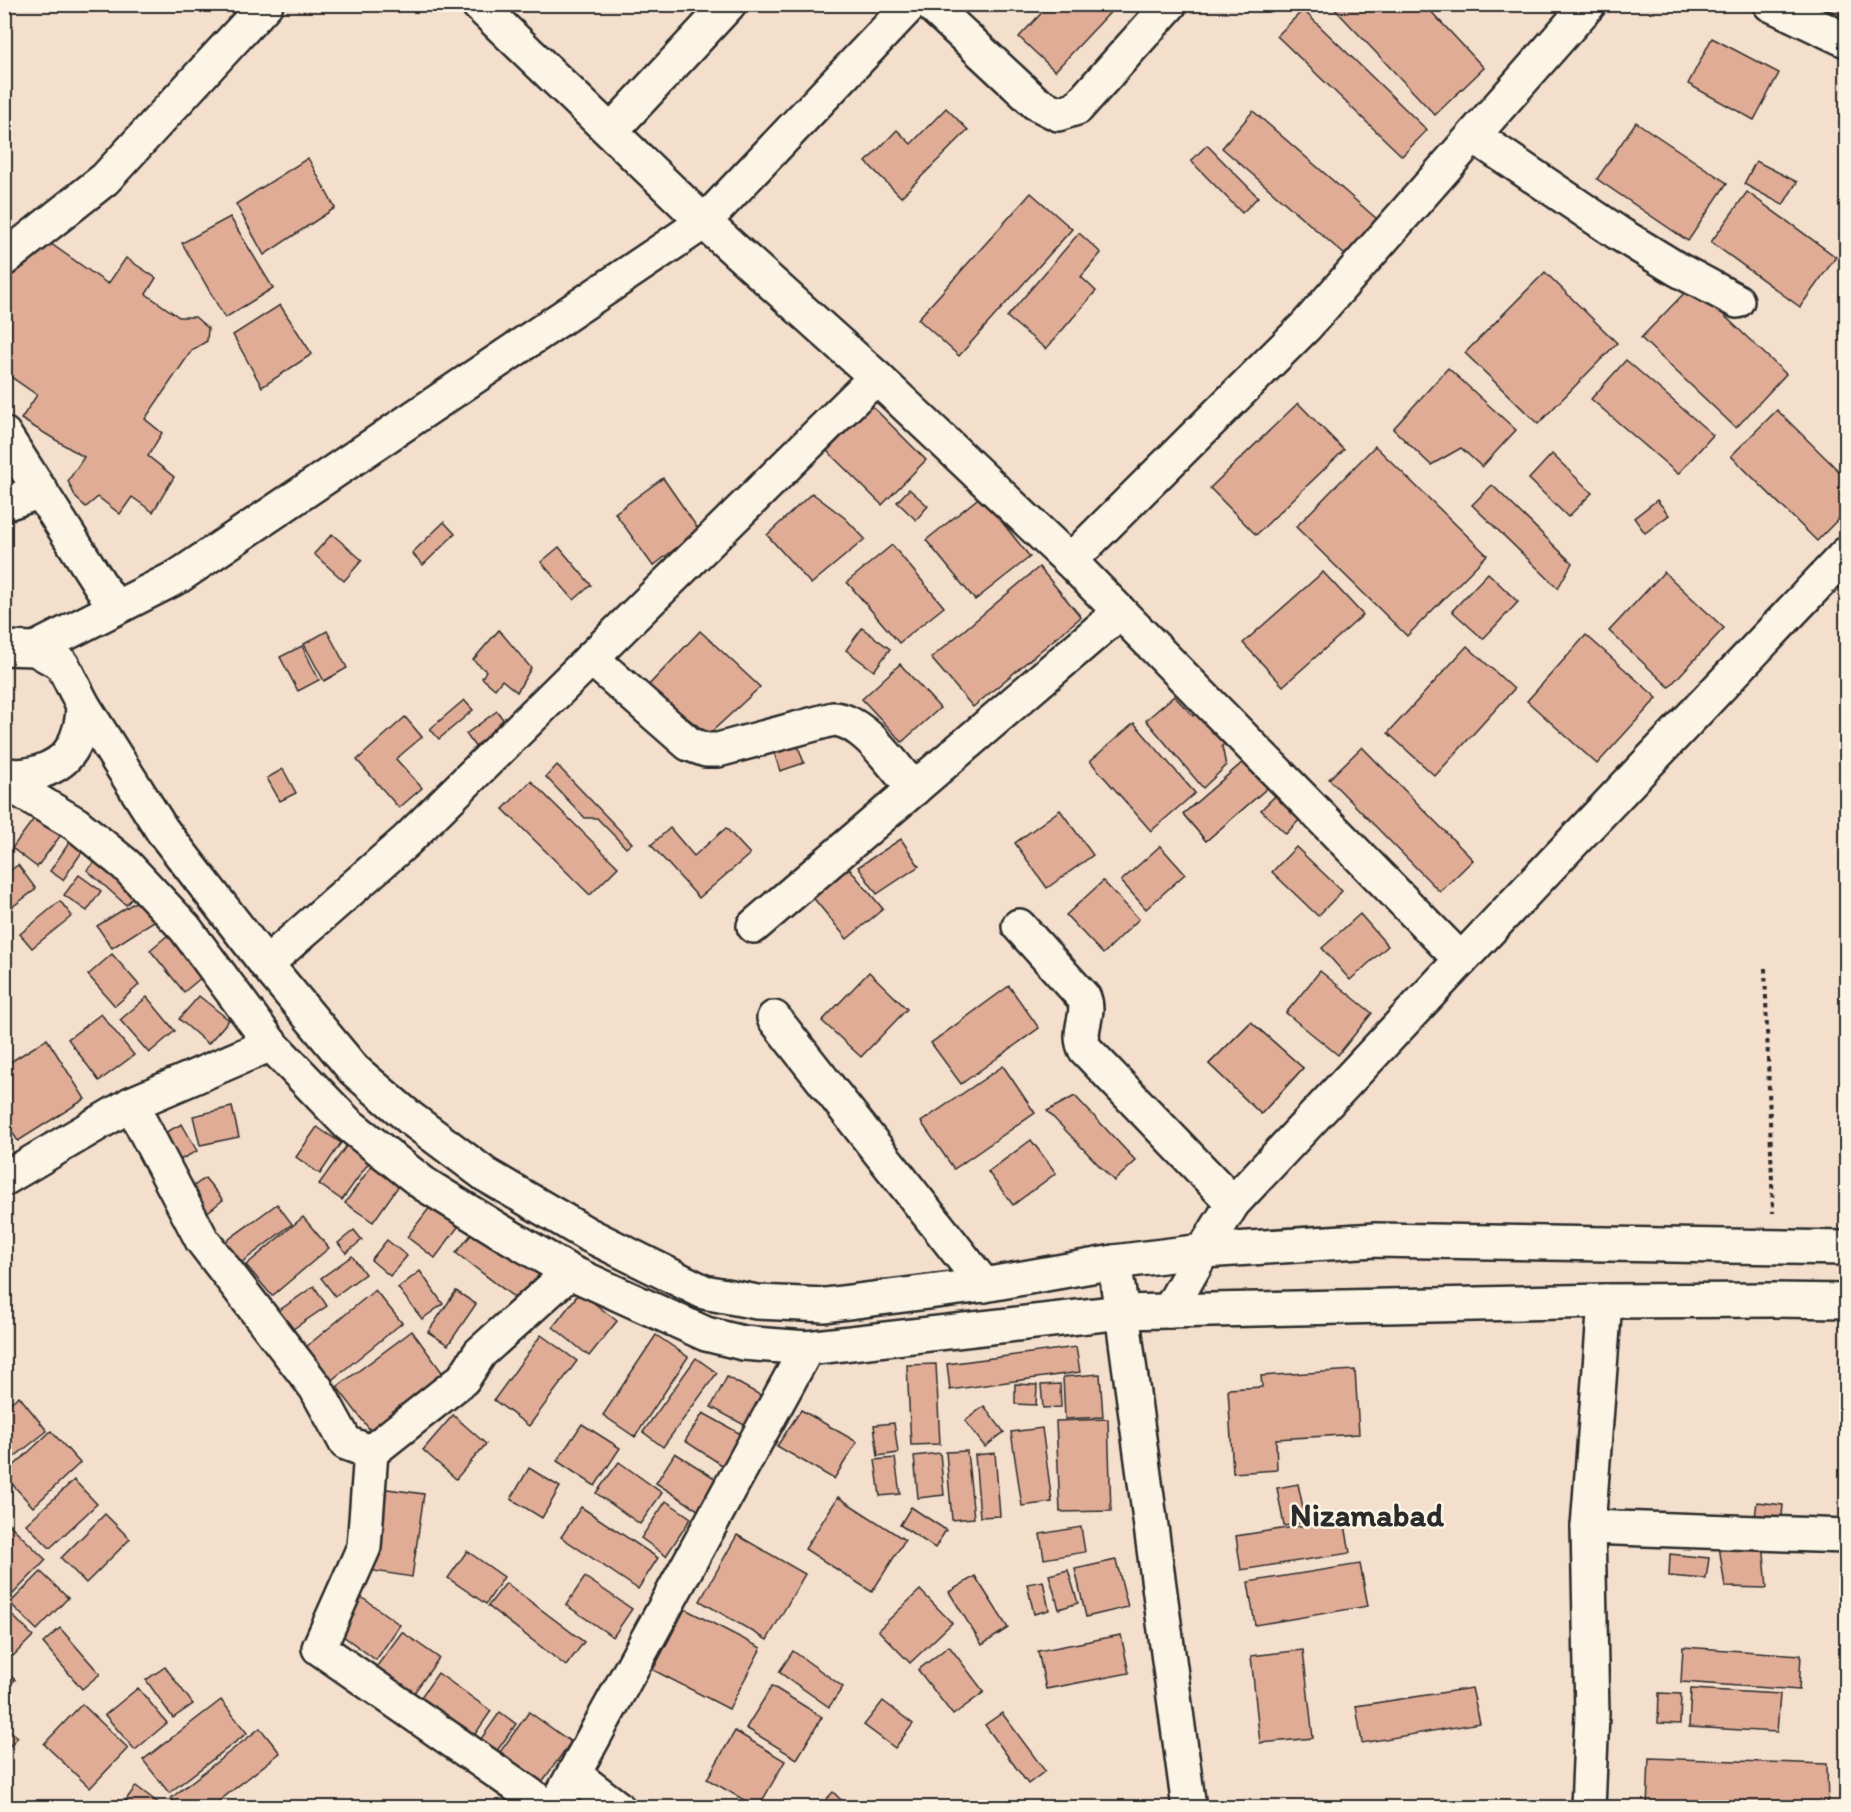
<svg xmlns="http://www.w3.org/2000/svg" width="1851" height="1812" viewBox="0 0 1851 1812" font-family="Itim,sans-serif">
  <rect width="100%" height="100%" fill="#f4dfcd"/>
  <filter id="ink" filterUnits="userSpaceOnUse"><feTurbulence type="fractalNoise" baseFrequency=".0167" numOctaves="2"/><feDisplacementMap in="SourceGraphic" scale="12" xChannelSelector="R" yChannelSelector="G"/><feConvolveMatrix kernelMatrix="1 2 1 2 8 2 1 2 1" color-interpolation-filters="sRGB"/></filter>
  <g filter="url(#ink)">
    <g fill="#e1ac96" stroke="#2b2b2b" stroke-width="1.5">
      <polygon points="1050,4 1118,4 1055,71 1019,37"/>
      <polygon points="1330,4 1424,4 1484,68 1435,115"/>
      <polygon points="1825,4 1846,4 1846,17 1823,8"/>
      <polygon points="1303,10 1427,130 1402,156 1277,36"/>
      <polygon points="1712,38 1779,73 1754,120 1688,84"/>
      <polygon points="946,108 968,130 901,197 866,162 897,130 911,144"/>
      <polygon points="1253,111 1377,219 1345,255 1222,148"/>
      <polygon points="1636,122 1727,183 1688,241 1597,179"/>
      <polygon points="1207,145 1258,197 1242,213 1191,161"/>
      <polygon points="308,158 335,208 264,255 236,204"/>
      <polygon points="1756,161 1797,182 1783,205 1744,184"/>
      <polygon points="1747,192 1836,257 1800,307 1711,242"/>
      <polygon points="1031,193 1072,229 959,356 918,319"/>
      <polygon points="230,217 273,288 225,318 182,243"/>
      <polygon points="1079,233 1101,253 1081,277 1096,291 1046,349 1007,317"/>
      <polygon points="47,241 108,284 126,258 156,278 146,294 179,317 195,317 208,328 207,341 192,350 145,419 162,433 148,456 174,477 153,512 132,497 120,514 98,497 86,507 76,498 68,481 84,457 21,419 37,395 4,372 4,276"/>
      <polygon points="1545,272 1617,343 1538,424 1465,353"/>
      <polygon points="1692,285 1786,374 1736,428 1641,338"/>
      <polygon points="280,305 312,354 262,387 233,335"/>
      <polygon points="1626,360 1713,435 1678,474 1591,399"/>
      <polygon points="1448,368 1516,430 1482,467 1461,448 1431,465 1393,429"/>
      <polygon points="1298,403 1344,450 1256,535 1210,488"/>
      <polygon points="872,406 926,460 882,505 827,451"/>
      <polygon points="1777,410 1846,478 1846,511 1817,541 1731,456"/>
      <polygon points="1375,446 1487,555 1407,636 1296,527"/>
      <polygon points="1552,454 1592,493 1568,517 1529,479"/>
      <polygon points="663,478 699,530 653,566 615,513"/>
      <polygon points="1492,485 1572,563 1558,588 1472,505"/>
      <polygon points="909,489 928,506 916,520 897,502"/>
      <polygon points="812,493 845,518 865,539 811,584 767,535"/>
      <polygon points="981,496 1030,557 975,600 926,540"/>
      <polygon points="1657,500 1669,515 1645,533 1634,518"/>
      <polygon points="444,522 455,534 423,565 412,553"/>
      <polygon points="332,534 362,560 344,581 314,554"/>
      <polygon points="892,545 944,607 899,643 847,582"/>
      <polygon points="559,547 591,585 574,600 541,562"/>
      <polygon points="1039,567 1081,617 973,707 931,658"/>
      <polygon points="1323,572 1363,615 1283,686 1243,643"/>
      <polygon points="1664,572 1724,628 1669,687 1609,631"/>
      <polygon points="1488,573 1518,602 1483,639 1452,611"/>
      <polygon points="862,628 890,649 874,671 846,650"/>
      <polygon points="499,630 531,668 517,692 502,680 495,689 482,678 486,671 473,660"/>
      <polygon points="327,631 347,668 324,681 304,644"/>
      <polygon points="700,631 760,687 709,734 646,688"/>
      <polygon points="1586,635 1657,698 1597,764 1527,701"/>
      <polygon points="302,646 319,680 298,691 280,657"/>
      <polygon points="1467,646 1514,689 1435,776 1388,733"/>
      <polygon points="900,664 940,708 902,742 862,699"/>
      <polygon points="1174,696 1193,716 1202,708 1231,738 1222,746 1226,766 1203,788 1146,720"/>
      <polygon points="464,700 473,710 439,739 430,729"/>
      <polygon points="497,711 507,725 476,748 466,734"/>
      <polygon points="405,717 422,737 396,759 422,788 399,808 357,760"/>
      <polygon points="1134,723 1195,793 1151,831 1090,761"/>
      <polygon points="795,738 804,763 780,771 772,746"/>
      <polygon points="1362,747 1473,860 1440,892 1329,779"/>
      <polygon points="1250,756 1273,783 1206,841 1183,814"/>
      <polygon points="1250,756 1273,783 1206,841 1183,814"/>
      <polygon points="557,765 632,843 626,848 597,818 585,818 546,777"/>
      <polygon points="283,769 296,793 280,801 267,778"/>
      <polygon points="531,781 618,867 590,895 503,809"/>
      <polygon points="1280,791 1304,815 1286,834 1261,810"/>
      <polygon points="1060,810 1093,855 1047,888 1015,843"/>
      <polygon points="36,816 61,835 37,867 12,848"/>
      <polygon points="670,828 694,856 726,828 750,854 699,898 651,845"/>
      <polygon points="73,837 86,846 63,880 50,871"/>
      <polygon points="901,839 919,866 877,894 858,867"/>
      <polygon points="1160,846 1185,874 1146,909 1121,881"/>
      <polygon points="1296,847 1342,891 1318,916 1272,872"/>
      <polygon points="101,855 140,890 126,905 87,870"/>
      <polygon points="18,865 36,889 4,913 4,875"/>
      <polygon points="847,866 883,909 847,939 811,895"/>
      <polygon points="79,875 101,891 87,911 64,895"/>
      <polygon points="1103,881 1139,919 1103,954 1066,915"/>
      <polygon points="140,899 154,921 112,948 97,926"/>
      <polygon points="60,901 72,916 32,948 20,934"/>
      <polygon points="1360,914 1388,946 1350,980 1322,948"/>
      <polygon points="168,935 202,977 184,992 150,950"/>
      <polygon points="112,954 139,985 115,1006 88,975"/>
      <polygon points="1320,971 1372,1013 1338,1055 1286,1013"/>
      <polygon points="869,972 907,1009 861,1057 822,1021"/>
      <polygon points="1009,986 1039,1028 961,1084 931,1043"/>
      <polygon points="199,996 229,1020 208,1044 179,1019"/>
      <polygon points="147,997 175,1031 149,1053 120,1020"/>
      <polygon points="101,1014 134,1055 99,1081 68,1039"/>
      <polygon points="1251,1022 1303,1068 1261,1114 1209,1064"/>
      <polygon points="1251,1022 1303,1068 1261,1114 1209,1064"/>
      <polygon points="47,1039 85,1099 18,1141 4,1120 4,1066"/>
      <polygon points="1003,1066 1035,1113 954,1169 921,1122"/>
      <polygon points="1075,1096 1136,1161 1114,1181 1047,1111"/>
      <polygon points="232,1107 239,1137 200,1145 193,1116"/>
      <polygon points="182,1124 197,1151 178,1161 164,1133"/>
      <polygon points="317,1127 341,1143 320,1174 296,1157"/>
      <polygon points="1031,1140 1056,1173 1013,1205 988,1172"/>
      <polygon points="347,1145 370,1161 342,1200 319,1184"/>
      <polygon points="372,1165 400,1184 373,1222 345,1203"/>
      <polygon points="205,1178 223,1200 204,1215 186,1192"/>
      <polygon points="434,1202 461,1223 435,1258 407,1237"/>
      <polygon points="277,1204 292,1224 241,1263 225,1242"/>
      <polygon points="303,1217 329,1248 272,1296 246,1265"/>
      <polygon points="354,1230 362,1240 346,1253 338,1243"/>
      <polygon points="475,1230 541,1272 519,1301 456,1253"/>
      <polygon points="387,1240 407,1256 390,1276 371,1260"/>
      <polygon points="352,1256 365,1274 335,1296 321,1278"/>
      <polygon points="420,1271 443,1304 422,1319 398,1288"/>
      <polygon points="314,1286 327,1306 287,1333 274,1314"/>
      <polygon points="375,1290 402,1323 328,1383 301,1351"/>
      <polygon points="456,1291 476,1304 448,1345 428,1332"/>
      <polygon points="580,1292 617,1321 589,1356 553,1327"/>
      <polygon points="412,1331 447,1379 373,1434 337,1387"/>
      <polygon points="541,1335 577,1361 529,1426 494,1400"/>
      <polygon points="656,1335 688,1357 635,1437 603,1415"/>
      <polygon points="1076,1347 1080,1372 950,1390 947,1364"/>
      <polygon points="696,1358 717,1373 663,1447 643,1432"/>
      <polygon points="936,1364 940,1444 911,1445 907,1365"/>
      <polygon points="1355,1370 1359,1434 1276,1439 1277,1470 1233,1473 1228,1389 1262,1387 1261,1376"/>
      <polygon points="1100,1374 1103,1417 1065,1419 1063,1377"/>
      <polygon points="727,1377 762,1396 746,1426 711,1407"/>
      <polygon points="1015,1384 1037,1385 1036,1405 1015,1404"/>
      <polygon points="1060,1384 1061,1407 1043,1408 1041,1385"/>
      <polygon points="19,1396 47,1431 4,1465 4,1408"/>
      <polygon points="984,1406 1004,1432 985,1447 965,1421"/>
      <polygon points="801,1410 857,1442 834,1479 777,1446"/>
      <polygon points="703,1413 748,1438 728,1469 685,1441"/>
      <polygon points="453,1415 486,1444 456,1479 423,1450"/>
      <polygon points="1108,1419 1111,1511 1060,1512 1056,1421"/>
      <polygon points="894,1423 898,1453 878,1456 874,1425"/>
      <polygon points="582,1424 620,1448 595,1486 557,1461"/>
      <polygon points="1042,1428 1052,1502 1022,1506 1011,1432"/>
      <polygon points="51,1431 80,1463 33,1507 4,1475"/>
      <polygon points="967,1451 974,1518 952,1520 946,1452"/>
      <polygon points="675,1453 724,1484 704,1514 656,1483"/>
      <polygon points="940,1453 944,1495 918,1498 914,1456"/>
      <polygon points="995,1453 1000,1516 980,1517 975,1455"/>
      <polygon points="895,1458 900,1494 880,1496 875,1460"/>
      <polygon points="619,1462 662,1493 640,1524 596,1493"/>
      <polygon points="529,1468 560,1487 542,1518 511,1499"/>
      <polygon points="74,1480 97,1504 50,1548 26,1524"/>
      <polygon points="1298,1484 1306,1522 1284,1526 1277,1488"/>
      <polygon points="380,1488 424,1494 412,1577 368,1570"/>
      <polygon points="838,1497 905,1540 872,1592 805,1549"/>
      <polygon points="666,1501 691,1518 666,1556 641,1538"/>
      <polygon points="1757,1502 1783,1505 1781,1527 1754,1524"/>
      <polygon points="581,1507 658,1558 638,1589 561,1537"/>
      <polygon points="911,1507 946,1530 935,1548 900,1525"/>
      <polygon points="105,1514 130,1539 86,1583 61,1558"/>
      <polygon points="1344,1519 1350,1553 1241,1570 1236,1536"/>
      <polygon points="8,1523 46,1560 13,1594 4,1587 4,1526"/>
      <polygon points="1081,1527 1085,1552 1044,1559 1040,1534"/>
      <polygon points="737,1535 805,1574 767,1640 700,1601"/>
      <polygon points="1763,1543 1767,1588 1725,1587 1719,1546"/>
      <polygon points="467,1551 504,1577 486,1604 448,1578"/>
      <polygon points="1670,1554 1709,1558 1706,1579 1669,1576"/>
      <polygon points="1116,1560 1128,1607 1086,1617 1075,1569"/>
      <polygon points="1360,1564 1368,1606 1255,1625 1248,1582"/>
      <polygon points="1068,1570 1078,1603 1059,1609 1049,1575"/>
      <polygon points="41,1572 68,1598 37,1630 10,1603"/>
      <polygon points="975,1576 1008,1628 982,1645 949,1592"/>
      <polygon points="585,1577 632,1609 613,1637 566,1605"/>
      <polygon points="1043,1581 1049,1610 1034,1614 1027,1584"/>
      <polygon points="506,1583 584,1642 566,1666 488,1606"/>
      <polygon points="920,1590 952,1623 910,1663 878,1630"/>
      <polygon points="360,1596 400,1625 376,1660 335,1630"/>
      <polygon points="4,1607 33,1636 13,1656 4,1647"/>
      <polygon points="685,1609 761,1648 729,1709 653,1670"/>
      <polygon points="60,1628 100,1674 82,1689 43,1643"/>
      <polygon points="402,1632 439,1658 411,1697 374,1670"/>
      <polygon points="1121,1635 1129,1673 1046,1689 1038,1651"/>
      <polygon points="949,1646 984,1692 953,1715 918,1670"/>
      <polygon points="1683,1647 1801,1655 1799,1690 1681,1682"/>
      <polygon points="1303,1650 1313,1738 1260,1743 1251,1656"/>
      <polygon points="793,1651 843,1687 829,1707 779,1672"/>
      <polygon points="165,1667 193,1704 173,1718 146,1680"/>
      <polygon points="4,1669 15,1680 4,1689"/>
      <polygon points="438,1673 491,1711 469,1743 416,1704"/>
      <polygon points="772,1686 822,1717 797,1759 746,1728"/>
      <polygon points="138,1688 167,1723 135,1750 105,1715"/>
      <polygon points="1472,1688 1480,1723 1362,1743 1356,1706"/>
      <polygon points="1691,1689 1780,1694 1777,1732 1689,1727"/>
      <polygon points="1659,1693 1681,1694 1680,1724 1658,1723"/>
      <polygon points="221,1700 247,1733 169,1793 143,1760"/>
      <polygon points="883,1701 913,1724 895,1748 864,1725"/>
      <polygon points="82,1704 128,1748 90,1788 44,1744"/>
      <polygon points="500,1712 516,1724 494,1755 478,1743"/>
      <polygon points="529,1712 571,1742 542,1782 500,1752"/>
      <polygon points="1002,1713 1045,1771 1028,1784 985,1725"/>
      <polygon points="4,1726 18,1737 4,1752"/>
      <polygon points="260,1728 280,1753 210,1808 179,1808 171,1798"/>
      <polygon points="735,1731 785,1761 758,1808 707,1779"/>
      <polygon points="1649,1758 1827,1764 1828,1808 1647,1808"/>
      <polygon points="136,1786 165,1808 120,1808"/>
      <polygon points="833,1792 849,1808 818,1808"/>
    </g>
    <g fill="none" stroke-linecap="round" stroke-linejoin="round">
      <defs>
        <g id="minor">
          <polyline points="478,4 704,222 876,377 1070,561 1461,960"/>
          <polyline points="930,4 1036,103 1058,114 1077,108 1170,4"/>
          <polyline points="1770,4 1846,40"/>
          <polyline points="611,131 729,4"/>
          <polyline points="1474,136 1618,233 1677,269 1737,301"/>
          <polyline points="4,259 105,179 266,4"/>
          <polyline points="4,434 115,608"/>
          <polyline points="4,504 41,491"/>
          <polyline points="1070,561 1306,326 1589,4"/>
          <path d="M591,658L689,744L706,750H718L833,719C864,720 894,767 914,789"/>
          <polyline points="754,926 1120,612"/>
          <path d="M1019,926L1084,998C1091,1015 1076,1031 1085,1049L1233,1203"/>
          <polyline points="266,964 406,841 876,377"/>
          <polyline points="774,1018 984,1285"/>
          <polyline points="131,1104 202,1240 316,1388 346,1443 371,1452 463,1379 480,1353 570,1272"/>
          <polyline points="4,1179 131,1104 271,1044"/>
          <polyline points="1114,1262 1122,1312 1189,1808"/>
          <polyline points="1169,1311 1203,1251 1233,1203 1461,960 1846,554"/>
          <polyline points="371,1452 364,1547 319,1648 549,1808"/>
          <polyline points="1588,1527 1846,1536"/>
          <polyline points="575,1775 618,1808"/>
          <polyline points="555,1808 807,1348"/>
          <polyline points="1588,1808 1592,1714 1588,1527 1605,1301"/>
        </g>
        <polyline id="major" points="35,649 179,576 704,222 911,4"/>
        <g id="highway">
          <polyline points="4,648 35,649 62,664 83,705 162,830 266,964 354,1070 410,1118 486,1175 587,1234 704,1292 757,1302 825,1305 984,1285 1114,1262 1203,1251 1375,1240 1846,1248"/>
          <path d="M4,774C26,780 59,769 71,750C79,737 83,720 83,705"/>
          <polyline points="4,781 76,824 126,865 185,928 271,1044 348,1124 424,1184 500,1231 570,1272 706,1334 743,1343 807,1348 1122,1312 1605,1301 1773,1300 1846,1301"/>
        </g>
      </defs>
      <use href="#minor" stroke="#2b2b2b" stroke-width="38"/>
      <use href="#major" stroke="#2b2b2b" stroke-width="38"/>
      <use href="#highway" stroke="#2b2b2b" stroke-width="38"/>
      <polyline stroke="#2b2b2b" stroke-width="4" stroke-dasharray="4.5 4.5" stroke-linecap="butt" points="1765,968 1773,1213"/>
      <use href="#minor" stroke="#fcf5e5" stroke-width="33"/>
      <use href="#major" stroke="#fcf5e5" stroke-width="33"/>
      <use href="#highway" stroke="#fcf5e5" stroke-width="33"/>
    </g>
  </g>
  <g text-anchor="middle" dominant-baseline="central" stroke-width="5" stroke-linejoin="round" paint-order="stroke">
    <g font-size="32" font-weight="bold" fill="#2b2b2b" stroke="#fcf5e5">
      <text x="1367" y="1515">Nizamabad</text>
    </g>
  </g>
  <rect width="1851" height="1812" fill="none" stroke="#fcf5e5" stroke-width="24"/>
  <rect x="12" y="12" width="1827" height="1788" fill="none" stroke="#2b2b2b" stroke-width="2" filter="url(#ink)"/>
</svg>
